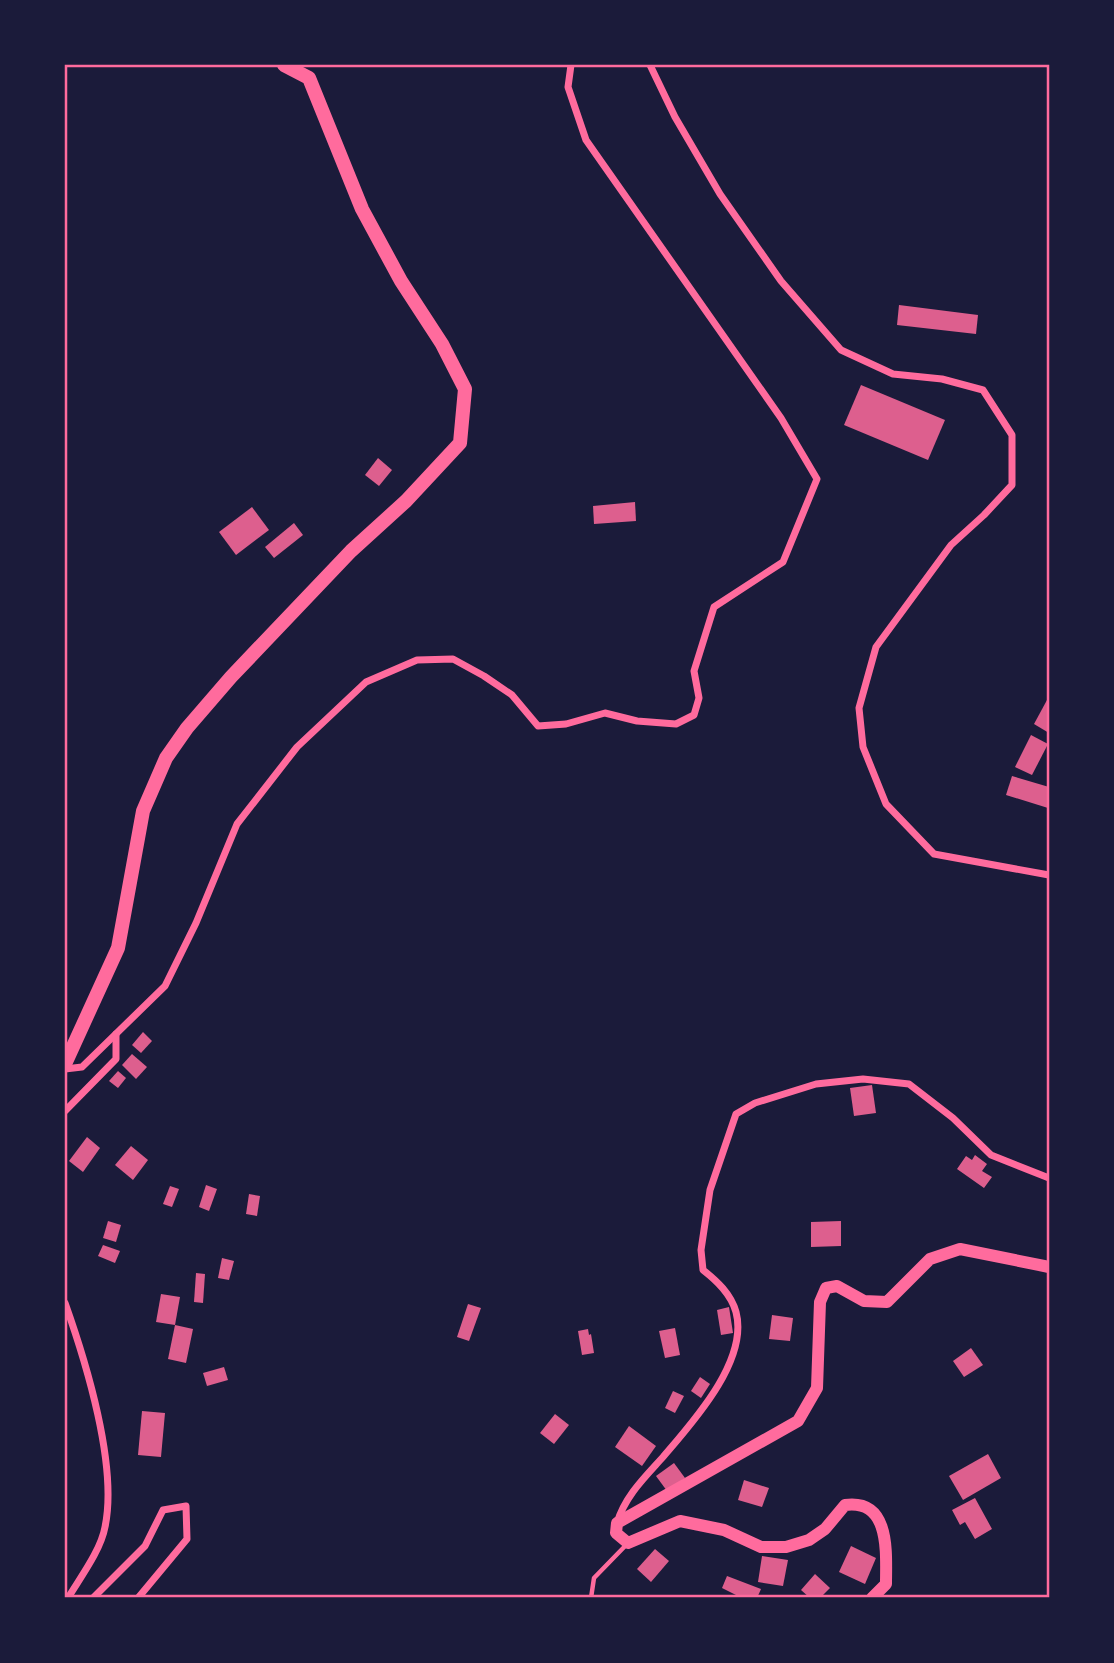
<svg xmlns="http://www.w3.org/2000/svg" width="1114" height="1663" viewBox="0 0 1114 1663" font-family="Roboto,sans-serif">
  <rect width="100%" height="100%" fill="#1b1b3a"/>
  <g fill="#dd5f8e">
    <polygon points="899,305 978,315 976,334 897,325"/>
    <polygon points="861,385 945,420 928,460 844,425"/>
    <polygon points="378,458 392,470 379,486 365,475"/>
    <polygon points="635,502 636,521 594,524 593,506"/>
    <polygon points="252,507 269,530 236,555 219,532"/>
    <polygon points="294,523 303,535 274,558 265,547"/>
    <polygon points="1047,700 1049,701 1049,733 1034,724"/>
    <polygon points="1031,735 1048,744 1032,775 1015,767"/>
    <polygon points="1012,776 1049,787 1048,808 1006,795"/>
    <polygon points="143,1032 152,1041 141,1053 132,1045"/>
    <polygon points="132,1054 147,1067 136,1079 122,1065"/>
    <polygon points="118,1071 126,1078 118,1088 109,1081"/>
    <polygon points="872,1085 876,1113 854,1116 850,1088"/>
    <polygon points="87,1137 100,1148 83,1172 69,1161"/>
    <polygon points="131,1146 148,1160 133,1180 115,1165"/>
    <polygon points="975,1155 987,1164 982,1171 992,1177 984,1188 957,1169 966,1156 972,1160"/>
    <polygon points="206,1185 217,1189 209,1211 199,1207"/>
    <polygon points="170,1186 179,1189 172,1207 163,1204"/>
    <polygon points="249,1194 260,1196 257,1216 246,1214"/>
    <polygon points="108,1221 121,1225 116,1242 103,1238"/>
    <polygon points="841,1221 841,1246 811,1247 811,1222"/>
    <polygon points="103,1245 120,1251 115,1263 98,1256"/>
    <polygon points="222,1258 234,1261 229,1280 218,1278"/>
    <polygon points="196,1273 205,1274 203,1303 194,1302"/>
    <polygon points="161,1294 180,1297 175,1325 156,1322"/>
    <polygon points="468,1304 481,1308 469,1341 457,1337"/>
    <polygon points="729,1307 733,1333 721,1335 717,1310"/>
    <polygon points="772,1315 793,1318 790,1341 769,1339"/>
    <polygon points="175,1325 193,1329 186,1363 168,1359"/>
    <polygon points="675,1328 680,1355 665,1358 659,1331"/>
    <polygon points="588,1329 589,1335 591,1334 594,1353 582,1355 578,1331"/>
    <polygon points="971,1348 983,1365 964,1377 953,1361"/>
    <polygon points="224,1367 228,1380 207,1386 203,1373"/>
    <polygon points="700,1377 710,1384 701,1398 691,1391"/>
    <polygon points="673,1391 684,1396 675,1413 665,1408"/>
    <polygon points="142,1411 165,1413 161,1457 138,1455"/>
    <polygon points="555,1414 569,1425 554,1444 540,1433"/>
    <polygon points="629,1426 656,1446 642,1466 615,1447"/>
    <polygon points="988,1454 1001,1478 963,1500 949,1476"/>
    <polygon points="674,1463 685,1478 667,1491 656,1476"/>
    <polygon points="744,1480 769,1488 762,1507 738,1500"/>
    <polygon points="975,1498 992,1529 975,1539 965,1522 960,1525 952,1510"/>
    <polygon points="851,1546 876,1558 865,1584 839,1572"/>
    <polygon points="655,1549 669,1561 651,1582 637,1569"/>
    <polygon points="762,1556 788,1560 783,1586 758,1582"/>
    <polygon points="815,1574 830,1588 820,1598 810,1598 801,1590"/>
    <polygon points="727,1576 761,1589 757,1598 742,1598 722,1588"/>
  </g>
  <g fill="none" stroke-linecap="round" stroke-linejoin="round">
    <polyline stroke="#ff6b9d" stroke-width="4.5" points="591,1598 594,1578 628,1543"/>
    <g stroke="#ff6b9d" stroke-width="7">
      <polyline points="650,65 675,117 720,194 781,281 841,350 893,374 942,379 983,390 1012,435 1012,485 984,515 951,545 876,647 859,708 863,747 886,804 934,854 1049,875"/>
      <polyline points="65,1069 82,1067 165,986 196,923 237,824 297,747 366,682 417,660 453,659 484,676 512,695 538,726 566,724 605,713 637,721 676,724 694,715 699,698 694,671 714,607 783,562 817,479 781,418 586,140 568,87 571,65"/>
      <polyline points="65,1111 116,1059 116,1034"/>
      <path d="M65,1303C86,1362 118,1466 105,1527C101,1550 80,1578 68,1598"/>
      <path d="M617,1523C625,1496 645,1477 663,1457C692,1423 749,1361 736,1312C731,1294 717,1281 703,1270L701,1250L710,1190L736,1114L755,1103L816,1084L863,1079L909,1084L953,1118L991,1155L1049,1178"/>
      <polyline points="93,1598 145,1546 163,1510 186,1506 187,1539 138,1598"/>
    </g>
    <path stroke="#ff6b9d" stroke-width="12" d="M872,1598L886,1584C886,1553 891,1499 845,1505L825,1529L809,1540L786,1547H761L724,1530L680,1521L628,1543L616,1533L617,1523L798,1421L817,1388L820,1302L826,1288L837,1286L864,1301L887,1302L930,1259L960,1249L1049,1267"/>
    <polyline stroke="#ff6b9d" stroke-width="14" points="65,1064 118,948 143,811 166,758 187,728 231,677 351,551 406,501 460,443 465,389 442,344 401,281 362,209 309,78 284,65"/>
  </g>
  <rect width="1114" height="1663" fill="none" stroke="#1b1b3a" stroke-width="133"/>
  <rect x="66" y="66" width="982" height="1530" fill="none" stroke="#ff6b9d" stroke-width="2.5"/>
</svg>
